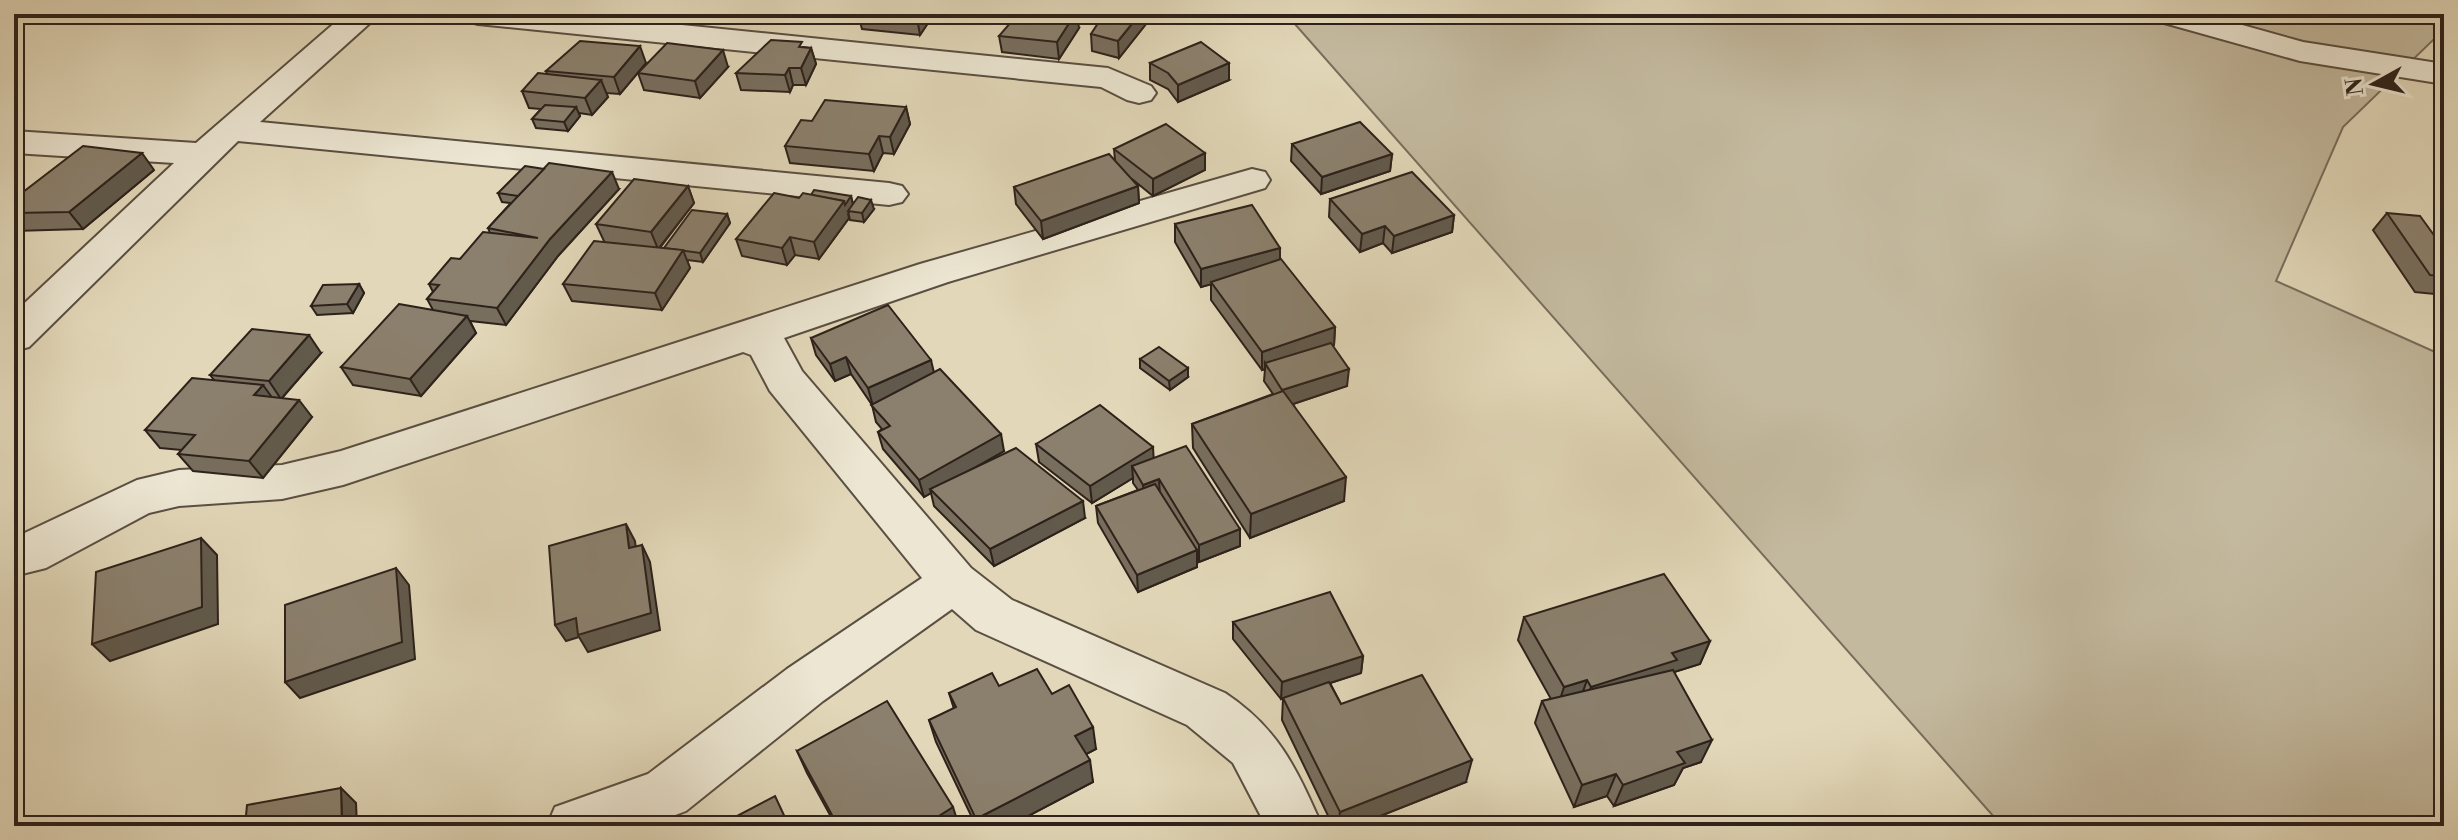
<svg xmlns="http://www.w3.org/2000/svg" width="2458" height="840" viewBox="0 0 2458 840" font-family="'Libre Bodoni',serif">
  <rect width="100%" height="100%" fill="#e2d8b9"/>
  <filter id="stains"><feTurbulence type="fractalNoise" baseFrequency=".0025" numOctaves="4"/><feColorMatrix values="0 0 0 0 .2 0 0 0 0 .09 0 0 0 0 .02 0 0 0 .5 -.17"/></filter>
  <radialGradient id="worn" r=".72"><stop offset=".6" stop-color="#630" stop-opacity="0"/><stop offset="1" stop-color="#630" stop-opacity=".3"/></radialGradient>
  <polygon fill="#c3b99e" stroke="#786d5c" stroke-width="2" points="1286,14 2444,14 2444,43 2433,40 2343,127 2276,281 2444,356 2444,826 2002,826"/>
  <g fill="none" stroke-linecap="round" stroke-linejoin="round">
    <defs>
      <g id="minor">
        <polygon points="345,14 380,14 260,122 889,183 902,186 908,194 902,202 889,205 238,141 29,347 14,351 14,313 174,163 14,153 14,131 196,143"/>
        <polygon points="462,14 573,14 1108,68 1151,86 1156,93 1151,100 1139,103 1127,100 1101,87 478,24 467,21"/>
        <polygon points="2152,14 2203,14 2303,42 2444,64 2444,84 2300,61 2157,21"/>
        <path d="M1252,169L1265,172L1270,180L1265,188L948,282L784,338L802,371L971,568L1012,600L1225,693C1279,729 1296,768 1322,826H1266L1233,763L1187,725L976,630L952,609L823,701L686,811L646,826H547L555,807L648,774L787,669L922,578L770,391L751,355L743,352L343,485L282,499L179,506L149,513L46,568L14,576V538L137,480L179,470L282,465L341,451L920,264Z"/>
      </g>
    </defs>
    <use href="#minor" stroke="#5a4f42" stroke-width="4"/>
    <use href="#minor" fill="#ece6d2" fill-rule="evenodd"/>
  </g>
  <g fill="#786e5e" stroke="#2d211a" stroke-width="2">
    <polygon points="858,14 934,14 920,35 862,29"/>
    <polygon points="1146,24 1119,58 1092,51 1091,34"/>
    <polygon points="1079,28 1059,59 1002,52 999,36"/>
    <polygon points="803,47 811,48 816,64 806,85 793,85 790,92 741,90 736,73"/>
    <polygon points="646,63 620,94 606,93 608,97 592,115 579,113 580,116 568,131 536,128 532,119 541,109 529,108 522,91 547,74 546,71"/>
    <polygon points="1150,63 1229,80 1178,102 1168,89 1150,80"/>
    <polygon points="728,67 700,98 644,90 638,73"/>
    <polygon points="906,107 910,124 894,154 883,153 874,171 790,163 785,146 812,121"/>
    <polygon points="1292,144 1392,154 1390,171 1321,194 1291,161"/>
    <polygon points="1114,149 1205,153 1205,170 1153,196 1132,179 1138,186 1139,203 1043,239 1016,204 1014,187 1115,160"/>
    <polygon points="154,170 83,229 14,231 14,199"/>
    <polygon points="688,186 694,203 660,248 664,248 727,214 730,223 703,262 687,260 690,268 662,310 572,301 563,284 604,241 596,224"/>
    <polygon points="619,189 558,256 506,325 470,321 476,333 421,396 353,385 341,367 433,310 427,299 433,292 429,284 460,259 490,233 488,228 511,203 502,202 498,193"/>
    <polygon points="811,195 851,196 853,204 874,209 864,222 850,220 848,212 848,214 849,218 819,259 795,255 787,265 742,256 736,239 799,198"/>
    <polygon points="1330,199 1454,215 1452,232 1392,253 1383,243 1360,252 1329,217"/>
    <polygon points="2387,213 2444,249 2444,295 2415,292 2373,230"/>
    <polygon points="1175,224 1280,259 1335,327 1334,345 1332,345 1347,386 1293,404 1344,501 1250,538 1193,448 1192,424 1273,394 1264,381 1265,369 1262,370 1211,300 1211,284 1201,287 1175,242"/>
    <polygon points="359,284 364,293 353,313 317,315 311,306"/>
    <polygon points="811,338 934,373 1004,451 976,467 1085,518 994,566 934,506 931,493 924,497 883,449 878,432 882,429 876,422 872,405 851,374 835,381 816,355"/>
    <polygon points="321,353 282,398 312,417 263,478 193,471 178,454 182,450 160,448 145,430 214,380 210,375"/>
    <polygon points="1140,359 1188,377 1170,390 1140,368"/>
    <polygon points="1036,444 1154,458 1240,529 1240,546 1199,562 1197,558 1197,567 1138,592 1098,523 1096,506 1138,490 1133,483 1133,478 1092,503 1039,462"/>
    <polygon points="1524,617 1710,641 1700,664 1674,672 1701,762 1683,768 1674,785 1614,806 1607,796 1574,807 1535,723 1542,701 1551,699 1518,640"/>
    <polygon points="1233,622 1363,656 1361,673 1330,683 1341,704 1466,782 1355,826 1333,826 1282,720 1283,698 1281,699 1233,639"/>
    <polygon points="999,686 1052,694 1096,749 1086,754 1093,782 1009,826 976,826 936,742 929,720 954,709 949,693"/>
    <polygon points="797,751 959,826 836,826 807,773"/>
  </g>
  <g fill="#615a4c" stroke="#2d211a" stroke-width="2">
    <polygon points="920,14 934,14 920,35 917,18"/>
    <polygon points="1075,14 1077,14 1079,28 1059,59 1057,42"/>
    <polygon points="1140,14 1145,14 1146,24 1119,58 1118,41"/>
    <polygon points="640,46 646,63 620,94 614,77"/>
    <polygon points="811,48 816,64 806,85 801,68"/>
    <polygon points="723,50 728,67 700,98 695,81"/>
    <polygon points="1229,63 1229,80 1178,102 1178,85"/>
    <polygon points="789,68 793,85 790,92 785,75"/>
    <polygon points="601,80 608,97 592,115 585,98"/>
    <polygon points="576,107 580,116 568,131 564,122"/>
    <polygon points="906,107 910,124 894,154 890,137"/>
    <polygon points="879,136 883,153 874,171 869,154"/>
    <polygon points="142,153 154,170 83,229 69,212"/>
    <polygon points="1205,153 1205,170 1153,196 1153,179"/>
    <polygon points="1392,154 1390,171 1321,194 1322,177"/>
    <polygon points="612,172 619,189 558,256 506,325 497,308 550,239"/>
    <polygon points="688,186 694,203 658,249 651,232"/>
    <polygon points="1138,186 1139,203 1043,239 1041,221"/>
    <polygon points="851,196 853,205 848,214 849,218 819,259 814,242 844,201"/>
    <polygon points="871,200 874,209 864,222 862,213"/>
    <polygon points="727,214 730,223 703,262 700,253"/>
    <polygon points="1454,215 1452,232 1392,253 1394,236"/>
    <polygon points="1385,226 1383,243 1360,252 1362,234"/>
    <polygon points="790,237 795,255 787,265 782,248"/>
    <polygon points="1280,248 1280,266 1201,287 1201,269"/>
    <polygon points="683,250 690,268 662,310 655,293"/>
    <polygon points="359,284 364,293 353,313 347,304"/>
    <polygon points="467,316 476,333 421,396 410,379"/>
    <polygon points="1335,327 1334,345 1268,368 1265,363 1265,369 1262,370 1262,352"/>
    <polygon points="309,335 321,353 281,399 269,381"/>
    <polygon points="846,357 851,374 835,381 830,364"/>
    <polygon points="931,360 935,377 873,406 868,388"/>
    <polygon points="1188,368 1188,377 1170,390 1169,381"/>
    <polygon points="1349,369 1347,386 1281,408 1282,390"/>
    <polygon points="263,385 276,403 254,395"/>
    <polygon points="299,400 312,417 263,478 249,461"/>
    <polygon points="1001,434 1004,451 932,492 930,489 931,493 924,497 919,480"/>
    <polygon points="1153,447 1154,464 1132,466 1133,478 1092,503 1090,486"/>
    <polygon points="1346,477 1344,501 1250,538 1251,514"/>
    <polygon points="1159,479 1160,496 1145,502 1143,485"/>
    <polygon points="1083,501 1085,518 994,566 990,549"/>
    <polygon points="626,524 635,541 638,565 629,548"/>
    <polygon points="1240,529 1240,546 1199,562 1199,545"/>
    <polygon points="201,538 217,555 218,624 110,661 92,644"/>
    <polygon points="642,545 650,562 660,630 588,652 579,637 566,641 555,625"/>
    <polygon points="1197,550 1197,567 1138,592 1137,575"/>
    <polygon points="396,568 409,585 415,659 300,698 285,682"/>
    <polygon points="1710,641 1700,664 1671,673 1583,710 1591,687 1672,653"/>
    <polygon points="1363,656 1361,673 1281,699 1282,682"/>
    <polygon points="1587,680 1579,703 1557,709 1564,687"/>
    <polygon points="1093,727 1096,749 1079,758 1075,736"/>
    <polygon points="1712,740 1701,762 1683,768 1674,785 1614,806 1623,785 1677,752"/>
    <polygon points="1090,760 1093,782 1009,826 978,826 976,819"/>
    <polygon points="1472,760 1466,782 1355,826 1338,826 1340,812"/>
    <polygon points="1616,774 1607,796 1574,807 1582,785"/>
    <polygon points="341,788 356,803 357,826 342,826"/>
    <polygon points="953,807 959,826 923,826"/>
  </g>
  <g fill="#8b806d" stroke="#2d211a" stroke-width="2">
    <polygon points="873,14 920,14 917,18"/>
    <polygon points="1018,14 1075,14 1057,42 999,36"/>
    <polygon points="1104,14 1140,14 1118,41 1091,34"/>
    <polygon points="771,40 802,42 799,47 811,48 801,68 789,68 785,75 736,73"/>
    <polygon points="580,41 640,46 614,77 546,71"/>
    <polygon points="1201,42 1229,63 1178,85 1168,73 1150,63"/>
    <polygon points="667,43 723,50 695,81 638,73"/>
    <polygon points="538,73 601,80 585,98 522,91"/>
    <polygon points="825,100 906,107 890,137 879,136 869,154 785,146 801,120 812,121"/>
    <polygon points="545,105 576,107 564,122 532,119"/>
    <polygon points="1360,122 1392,154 1322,177 1292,144"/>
    <polygon points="1166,124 1205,153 1153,179 1114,149"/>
    <polygon points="83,146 142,153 69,212 14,213 14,199"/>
    <polygon points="1109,154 1138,186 1041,221 1014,187"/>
    <polygon points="549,163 612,172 550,239 497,308 427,299 439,285 429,284 451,258 460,259 483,232 538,238 488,228"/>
    <polygon points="525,166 544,169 518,196 498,193"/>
    <polygon points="1412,172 1454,215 1394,236 1385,226 1362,234 1330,199"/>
    <polygon points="634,179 688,186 651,232 596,224"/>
    <polygon points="814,190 851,196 845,205 844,201 811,195"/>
    <polygon points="774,193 799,198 803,193 844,201 814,242 790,237 782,248 736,239"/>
    <polygon points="858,197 871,200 862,213 848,211"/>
    <polygon points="1252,205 1280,248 1201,269 1175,224"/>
    <polygon points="692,210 727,214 700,253 664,248"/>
    <polygon points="2387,213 2420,216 2444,249 2444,276 2430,275"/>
    <polygon points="594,241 683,250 655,293 563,284"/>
    <polygon points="1281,259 1335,327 1262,352 1211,282"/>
    <polygon points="359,284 347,304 311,306 323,285"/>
    <polygon points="399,304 467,316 410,379 341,367"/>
    <polygon points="888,305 931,360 868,388 846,357 830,364 811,338"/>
    <polygon points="252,329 309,335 269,381 210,375"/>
    <polygon points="1331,343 1349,369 1282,390 1265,363"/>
    <polygon points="1159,347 1188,368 1169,381 1140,359"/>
    <polygon points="940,369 1001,434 919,480 878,432 890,426 871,405"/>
    <polygon points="192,378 263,385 254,395 299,400 249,461 178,454 195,435 145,430"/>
    <polygon points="1283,391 1346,477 1251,514 1192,424"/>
    <polygon points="1100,405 1153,447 1090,486 1036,444"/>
    <polygon points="1186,446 1240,529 1199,545 1159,479 1143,485 1132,466"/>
    <polygon points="1016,448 1083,501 990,549 930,489"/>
    <polygon points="1155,484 1197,550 1137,575 1096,506"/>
    <polygon points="626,524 629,548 642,545 651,613 578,635 576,618 555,625 549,546"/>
    <polygon points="201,538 202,607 92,644 96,572"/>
    <polygon points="396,568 402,642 285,682 285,605"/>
    <polygon points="1664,574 1710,641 1672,653 1677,660 1591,687 1587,680 1564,687 1524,617"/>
    <polygon points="1330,592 1363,656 1282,682 1233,622"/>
    <polygon points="1037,669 1052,694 1069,685 1093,727 1075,736 1090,760 976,819 929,720 956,707 949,693 992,673 999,686"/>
    <polygon points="1673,670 1712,740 1677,752 1685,763 1623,785 1616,774 1582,785 1542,701"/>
    <polygon points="1422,675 1472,760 1340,812 1283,698 1329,682 1341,704"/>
    <polygon points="887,701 953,807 923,826 838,826 797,751"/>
    <polygon points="341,788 342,826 245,826 247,805"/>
    <polygon points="775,796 789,826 718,826"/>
  </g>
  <rect width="2458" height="840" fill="none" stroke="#e2d8b9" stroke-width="48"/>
  <rect x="16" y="16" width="2426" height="808" fill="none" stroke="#2d211a" stroke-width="4"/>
  <rect x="24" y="24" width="2410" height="792" fill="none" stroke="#2d211a" stroke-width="2"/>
  <g transform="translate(2374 84) rotate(262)" stroke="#ece6d2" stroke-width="6" paint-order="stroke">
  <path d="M0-6L14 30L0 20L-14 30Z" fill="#2d211a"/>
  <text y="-12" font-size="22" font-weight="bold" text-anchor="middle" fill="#2d211a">N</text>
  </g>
  <rect width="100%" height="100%" filter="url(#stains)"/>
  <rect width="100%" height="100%" fill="url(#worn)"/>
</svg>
